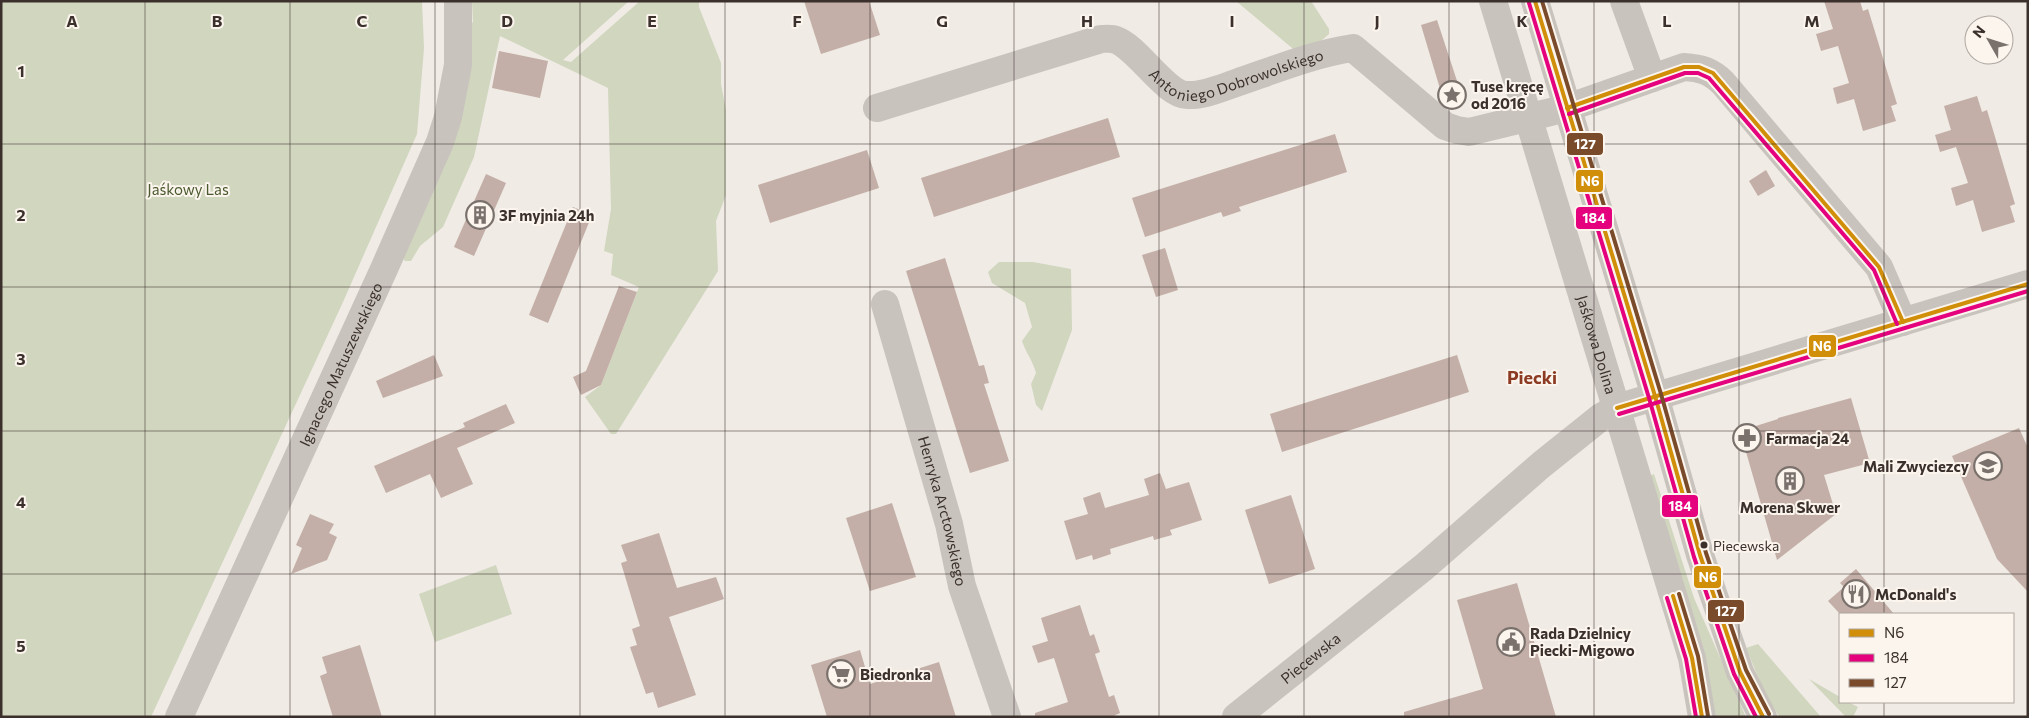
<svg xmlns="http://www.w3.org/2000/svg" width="2029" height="718" viewBox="0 0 2029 718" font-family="Commissioner,sans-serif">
  <rect width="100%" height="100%" fill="#f0ebe5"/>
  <g fill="#d1d6bf">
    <polygon points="1,1 422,1 424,48 417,134 343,302 151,717 1,717"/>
    <polygon points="472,1 629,1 563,60 571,62 640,1 699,1 699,7 721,63 721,84 726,110 726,195 716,221 718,271 616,434 611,434 585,397 601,385 639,287 611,275 613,254 604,251 611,209 608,88 500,36 474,157 443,227 420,246 411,261 405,261 403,258 470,24 473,22"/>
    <polygon points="1236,1 1311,1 1329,29 1329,34 1321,41 1298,53"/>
    <path d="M999,262H1033L1071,269L1072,330L1042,411L1036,405L1031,384L1036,373C1033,361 1026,353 1022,341L1032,327L1025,303L992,283L988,272Z"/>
    <polygon points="1654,474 1694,598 1746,717 1716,717 1704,650 1649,476"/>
    <polygon points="496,565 512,614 435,642 419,594"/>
    <polygon points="1758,644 1821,717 1779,717 1763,689 1746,648"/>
    <polygon points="1809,679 1840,697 1840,702 1848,702 1858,707 1853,717 1846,717"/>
  </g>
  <g fill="#c3afa7">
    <polygon points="804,1 869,1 880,35 821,54"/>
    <polygon points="1824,1 1860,1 1863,11 1868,9 1897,104 1891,106 1896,121 1863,131 1854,99 1837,104 1833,88 1849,83 1838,46 1821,51 1816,34 1833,29"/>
    <polygon points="1437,20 1458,84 1441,92 1421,25"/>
    <polygon points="499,51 548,61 540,98 492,88"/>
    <polygon points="1977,96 1982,112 1987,110 2015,204 2010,206 2015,222 1982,232 1973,200 1956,206 1951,188 1968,183 1956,147 1940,152 1935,135 1951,130 1944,106"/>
    <polygon points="1108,118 1120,157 934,217 921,178"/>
    <polygon points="1335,134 1347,172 1239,207 1241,211 1223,217 1221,212 1145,237 1132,198"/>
    <polygon points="867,150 879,188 770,223 758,185"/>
    <polygon points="1766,170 1775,186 1758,196 1749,181"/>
    <polygon points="486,174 506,183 474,256 454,247"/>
    <polygon points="573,207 592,215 548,323 529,315"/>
    <polygon points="1165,248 1178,290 1156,297 1142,255"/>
    <polygon points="945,258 979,366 984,365 989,383 984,384 1009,461 970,473 906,271"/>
    <polygon points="619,286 637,292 601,385 581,395 573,377 586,371"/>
    <polygon points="434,355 443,376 383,398 376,381"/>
    <polygon points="1457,355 1469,392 1282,452 1270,414"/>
    <polygon points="1851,398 1870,463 1824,475 1836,514 1777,560 1740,431 1778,419 1778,418"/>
    <polygon points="506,404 515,423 457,448 473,484 441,498 430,474 386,493 374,466 465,427 463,423"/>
    <polygon points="2019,428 2028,448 2028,592 1997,559 1952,456"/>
    <polygon points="1160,473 1166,489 1189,482 1202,520 1170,530 1172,535 1154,540 1153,536 1110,549 1111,554 1093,560 1092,555 1076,560 1064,521 1088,514 1083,498 1100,492 1105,508 1149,495 1144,479"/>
    <polygon points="1291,495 1315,569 1269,584 1245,510"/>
    <polygon points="892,503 916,577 870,591 846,518"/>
    <polygon points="310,514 334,524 329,533 337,537 327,560 291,574 302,548 296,545"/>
    <polygon points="659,533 677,588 716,577 724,599 669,617 696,695 658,708 653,692 646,694 630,647 637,645 632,629 640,626 621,563 627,561 621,545"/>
    <polygon points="1856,569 1894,614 1840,614 1828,601 1844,587 1840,583"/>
    <polygon points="1517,583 1556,717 1404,717 1404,712 1483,689 1457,600"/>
    <polygon points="1080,605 1090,636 1094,634 1100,652 1095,654 1109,697 1114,695 1120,713 1111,717 1035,717 1035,713 1068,702 1054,658 1038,663 1032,646 1048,641 1041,618"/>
    <polygon points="360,645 382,717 333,717 320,676 327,673 322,657"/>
    <polygon points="860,650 870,684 939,662 956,717 827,717 811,665"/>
  </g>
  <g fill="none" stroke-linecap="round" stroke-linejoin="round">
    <g stroke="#c9c3be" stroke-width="28">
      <path id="s1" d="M1493,1L1692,658L1702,717"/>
      <polyline points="1535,1 1655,396 1700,555 1740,672 1763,717"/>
      <polyline points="1624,1 1652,78"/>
      <path id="s2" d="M877,108L1101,39C1105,39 1111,38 1116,40C1137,47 1166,95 1187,95C1203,96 1221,88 1236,83C1274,70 1313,54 1353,48L1445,126L1457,130L1469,132L1567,108L1684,67C1701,68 1711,71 1723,83L1879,267L1903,322"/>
      <path id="s3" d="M885,304L949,524L962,586L1007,717"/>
      <path id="s4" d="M179,717L384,269L440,142L448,117L458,65V1"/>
      <path id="s5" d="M1236,717L1424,567L1541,465L1601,417L1617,408L2028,284"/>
    </g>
    <defs>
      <g id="bus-1">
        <polyline points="1535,1 1655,396 1700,555 1740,672 1763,717"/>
        <polyline points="1567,108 1684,67 1699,67 1713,73 1879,267 1903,322"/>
        <polyline points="1617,408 2028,284"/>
        <polyline points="1673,596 1692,658 1702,717"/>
      </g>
      <g id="bus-2">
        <polyline points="1529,3 1649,398 1694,557 1734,674 1756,717"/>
        <polyline points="1569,114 1685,73 1698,73 1709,78 1874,270 1897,324"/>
        <polyline points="1619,414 2028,291"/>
        <polyline points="1667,598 1686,659 1696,717"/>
      </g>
      <g id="bus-3">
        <polyline points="1542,1 1661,394 1706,553 1746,670 1769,714"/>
        <polyline points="1679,594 1698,656 1708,716"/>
      </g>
    </defs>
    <use href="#bus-1" stroke="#fbf5ee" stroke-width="8"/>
    <use href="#bus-2" stroke="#fbf5ee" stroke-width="8"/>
    <use href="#bus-3" stroke="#fbf5ee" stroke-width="8"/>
    <use href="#bus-1" stroke="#d18e09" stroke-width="4"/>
    <use href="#bus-2" stroke="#e5007d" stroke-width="4"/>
    <use href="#bus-3" stroke="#7a4b2a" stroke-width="4"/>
  </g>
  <path fill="none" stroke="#3b302b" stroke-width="1" stroke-opacity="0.55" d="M145,1V717M290,1V717M435,1V717M580,1V717M725,1V717M870,1V717M1014,1V717M1159,1V717M1304,1V717M1449,1V717M1594,1V717M1739,1V717M1884,1V614M1,144H2028M1,287H2028M1,431H2028M1,574H2028M1884,702V717"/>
  <defs>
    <symbol id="sight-ring" viewBox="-11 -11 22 22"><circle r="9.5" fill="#fbf5ee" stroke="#7a716c" stroke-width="1.5"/><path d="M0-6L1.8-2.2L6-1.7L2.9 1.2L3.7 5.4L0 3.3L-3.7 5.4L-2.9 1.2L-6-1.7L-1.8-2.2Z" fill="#7a716c"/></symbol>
    <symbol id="building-ring" viewBox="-11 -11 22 22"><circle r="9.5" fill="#fbf5ee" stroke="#7a716c" stroke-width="1.5"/><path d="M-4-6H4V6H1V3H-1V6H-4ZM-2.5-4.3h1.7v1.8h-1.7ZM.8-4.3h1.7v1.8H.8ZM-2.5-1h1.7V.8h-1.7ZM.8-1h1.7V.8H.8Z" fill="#7a716c"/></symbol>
    <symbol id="pharmacy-ring" viewBox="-11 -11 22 22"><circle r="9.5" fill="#fbf5ee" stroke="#7a716c" stroke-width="1.5"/><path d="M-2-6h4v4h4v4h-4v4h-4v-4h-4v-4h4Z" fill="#7a716c"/></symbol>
    <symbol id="school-ring" viewBox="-11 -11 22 22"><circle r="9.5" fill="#fbf5ee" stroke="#7a716c" stroke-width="1.5"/><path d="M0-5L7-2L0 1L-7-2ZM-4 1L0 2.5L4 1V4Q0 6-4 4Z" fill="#7a716c"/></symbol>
    <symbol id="restaurant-ring" viewBox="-11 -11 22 22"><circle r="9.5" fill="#fbf5ee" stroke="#7a716c" stroke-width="1.5"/><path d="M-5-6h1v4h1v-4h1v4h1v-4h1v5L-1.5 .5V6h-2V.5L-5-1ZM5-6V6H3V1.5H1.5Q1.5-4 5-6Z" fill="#7a716c"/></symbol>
    <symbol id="civic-ring" viewBox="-11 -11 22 22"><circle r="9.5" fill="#fbf5ee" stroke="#7a716c" stroke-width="1.5"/><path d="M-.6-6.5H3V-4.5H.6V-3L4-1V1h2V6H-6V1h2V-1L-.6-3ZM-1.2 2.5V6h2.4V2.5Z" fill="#7a716c"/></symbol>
    <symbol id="supermarket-ring" viewBox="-11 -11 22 22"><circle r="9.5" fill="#fbf5ee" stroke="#7a716c" stroke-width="1.5"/><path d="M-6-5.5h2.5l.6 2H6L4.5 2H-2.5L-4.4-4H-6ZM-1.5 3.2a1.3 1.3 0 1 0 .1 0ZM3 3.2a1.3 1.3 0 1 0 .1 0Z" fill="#7a716c"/></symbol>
  </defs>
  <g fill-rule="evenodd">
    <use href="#sight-ring" x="1436" y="79" width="32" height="32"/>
    <use href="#building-ring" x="464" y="199" width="32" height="32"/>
    <use href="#pharmacy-ring" x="1731" y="422" width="32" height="32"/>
    <use href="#school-ring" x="1972" y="450" width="32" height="32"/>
    <use href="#building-ring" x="1774" y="465" width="32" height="32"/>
    <use href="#restaurant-ring" x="1840" y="578" width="32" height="32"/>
    <use href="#civic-ring" x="1495" y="626" width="32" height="32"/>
    <use href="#supermarket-ring" x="825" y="658" width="32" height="32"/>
  </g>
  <circle fill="#3b302b" stroke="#fbf5ee" stroke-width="2" cx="1704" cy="545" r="4.5"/>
  <g text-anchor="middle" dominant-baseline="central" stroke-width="4" stroke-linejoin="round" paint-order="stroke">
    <g font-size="14" fill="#3b302b" stroke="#fbf5ee" text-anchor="start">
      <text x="1713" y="545">Piecewska</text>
    </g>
    <g font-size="15" fill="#3b302b" stroke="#fbf5ee">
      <text stroke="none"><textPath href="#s2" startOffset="390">Antoniego Dobrowolskiego</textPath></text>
      <text stroke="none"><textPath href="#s1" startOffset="359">Jaśkowa Dolina</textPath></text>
      <text stroke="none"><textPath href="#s4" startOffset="388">Ignacego Matuszewskiego</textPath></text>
      <text stroke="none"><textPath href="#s3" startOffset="215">Henryka Arctowskiego</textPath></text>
      <text stroke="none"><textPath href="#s5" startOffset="95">Piecewska</textPath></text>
    </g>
    <g font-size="15" font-weight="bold" fill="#3b302b" stroke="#fbf5ee" text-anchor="start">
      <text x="1471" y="86">Tuse kręcę<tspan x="1471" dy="17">od 2016</tspan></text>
      <text x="499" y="215">3F myjnia 24h</text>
      <text x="1766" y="438">Farmacja 24</text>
      <text x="1969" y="466" text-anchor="end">Mali Zwyciezcy</text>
      <text x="1790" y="507" text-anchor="middle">Morena Skwer</text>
      <text x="1875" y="594">McDonald's</text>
      <text x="1530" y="633">Rada Dzielnicy<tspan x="1530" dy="17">Piecki-Migowo</tspan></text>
      <text x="860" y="674">Biedronka</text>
    </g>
    <g font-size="15" fill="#4a5a2e" stroke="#fbf5ee">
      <text x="188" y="189">Jaśkowy Las</text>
    </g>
    <g font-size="18" font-weight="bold" fill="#8c3b22" stroke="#fbf5ee">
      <text x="1532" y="377">Piecki</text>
    </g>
  </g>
  <g font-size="16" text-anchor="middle" font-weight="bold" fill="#3b302b" stroke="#fbf5ee" stroke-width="4" stroke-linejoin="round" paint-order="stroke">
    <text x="72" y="27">A</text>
    <text x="217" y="27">B</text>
    <text x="362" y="27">C</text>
    <text x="507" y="27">D</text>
    <text x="652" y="27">E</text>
    <text x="797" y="27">F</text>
    <text x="942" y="27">G</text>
    <text x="1087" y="27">H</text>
    <text x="1232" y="27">I</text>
    <text x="1377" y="27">J</text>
    <text x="1522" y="27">K</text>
    <text x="1667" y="27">L</text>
    <text x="1812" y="27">M</text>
    <text x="21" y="77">1</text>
    <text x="21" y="221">2</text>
    <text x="21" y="365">3</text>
    <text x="21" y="508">4</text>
    <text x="21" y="652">5</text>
  </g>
  <g stroke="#fbf5ee" stroke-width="2">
    <rect x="1566" y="132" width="38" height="24" rx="5" fill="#7a4b2a"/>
    <rect x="1575" y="169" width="29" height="24" rx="5" fill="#d18e09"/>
    <rect x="1575" y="206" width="38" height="24" rx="5" fill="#e5007d"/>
    <rect x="1808" y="334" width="29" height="24" rx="5" fill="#d18e09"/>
    <rect x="1661" y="494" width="38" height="24" rx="5" fill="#e5007d"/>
    <rect x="1693" y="565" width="29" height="24" rx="5" fill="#d18e09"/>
    <rect x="1707" y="599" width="38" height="24" rx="5" fill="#7a4b2a"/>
  </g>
  <g font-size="14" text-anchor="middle" font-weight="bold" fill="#fff">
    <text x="1585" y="149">127</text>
    <text x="1590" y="186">N6</text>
    <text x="1594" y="223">184</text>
    <text x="1822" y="351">N6</text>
    <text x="1680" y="511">184</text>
    <text x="1708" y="582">N6</text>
    <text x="1726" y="616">127</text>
  </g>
  <rect width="2029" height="718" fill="none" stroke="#3b302b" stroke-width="5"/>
  <rect x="1839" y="613" width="175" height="90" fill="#fbf5ee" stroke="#aea6a0"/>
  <rect x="1849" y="629" width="25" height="8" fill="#d18e09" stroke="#aea6a0"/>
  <text x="1884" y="638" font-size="15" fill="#3b302b">N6</text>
  <rect x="1849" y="654" width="25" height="8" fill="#e5007d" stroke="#aea6a0"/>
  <text x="1884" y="663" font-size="15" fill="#3b302b">184</text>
  <rect x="1849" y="679" width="25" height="8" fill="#7a4b2a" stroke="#aea6a0"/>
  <text x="1884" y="688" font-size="15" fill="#3b302b">127</text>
  <g transform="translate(1989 40) rotate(309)"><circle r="24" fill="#fbf5ee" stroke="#aea6a0"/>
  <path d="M0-4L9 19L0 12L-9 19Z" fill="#7a716c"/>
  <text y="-8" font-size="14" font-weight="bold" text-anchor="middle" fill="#3b302b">N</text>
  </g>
</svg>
